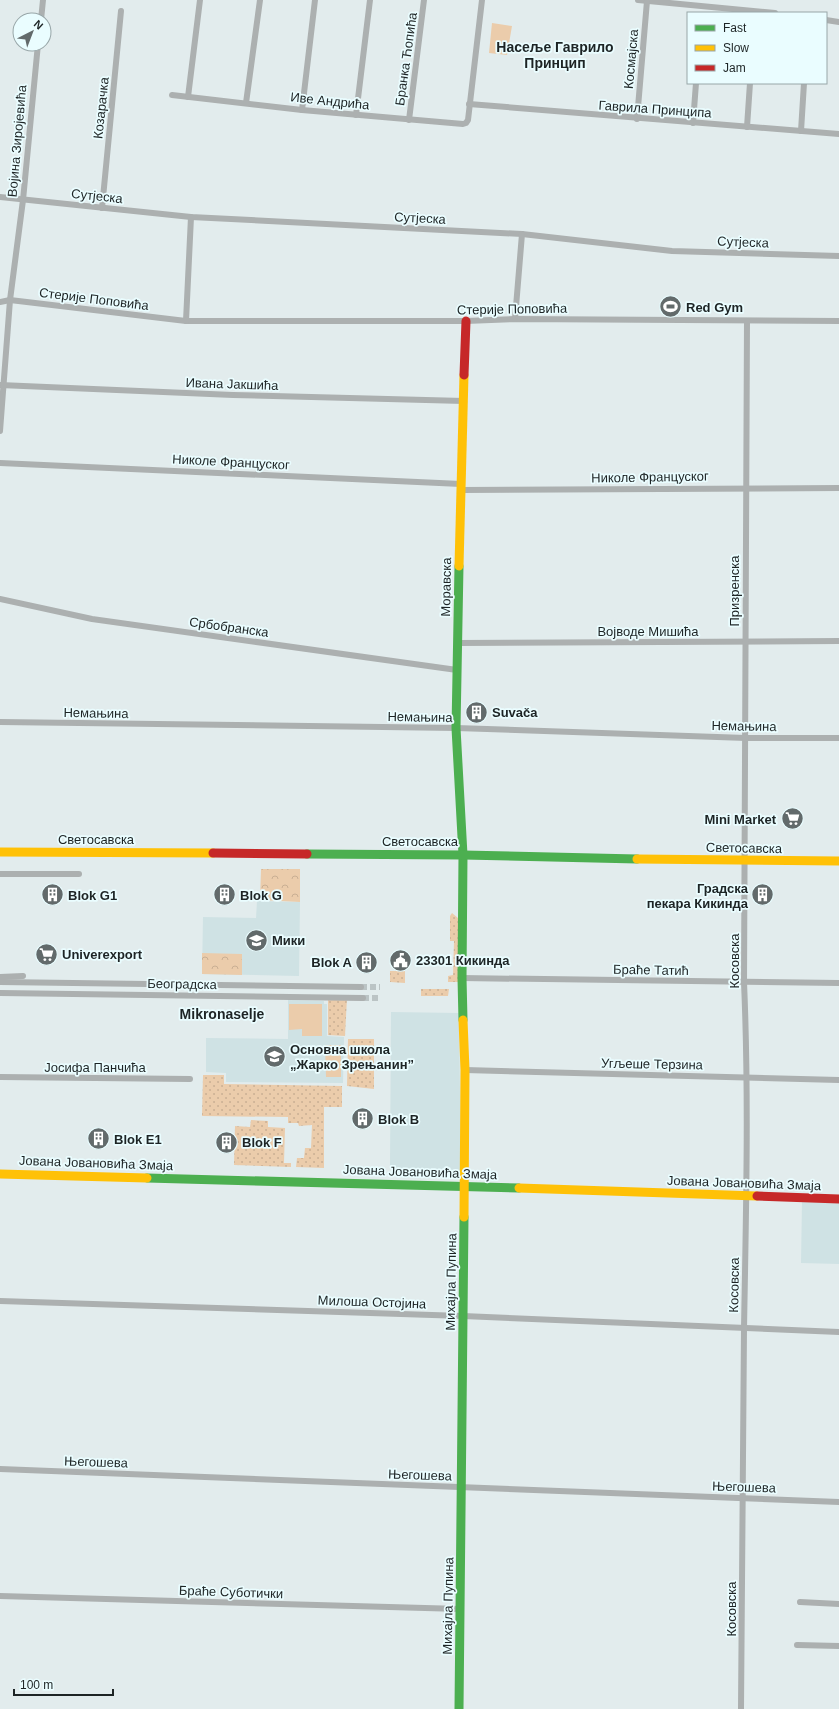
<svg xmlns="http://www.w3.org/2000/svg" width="839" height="1709" viewBox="0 0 839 1709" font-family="Helvetica,sans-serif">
  <defs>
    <pattern id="grass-dots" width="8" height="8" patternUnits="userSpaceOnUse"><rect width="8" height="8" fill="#ebccab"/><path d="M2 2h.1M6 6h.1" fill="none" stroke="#c9af93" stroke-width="1.8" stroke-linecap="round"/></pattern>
    <pattern id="park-crowns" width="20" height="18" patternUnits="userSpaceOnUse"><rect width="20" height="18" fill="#ebccab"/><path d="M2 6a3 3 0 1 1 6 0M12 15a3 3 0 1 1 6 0" fill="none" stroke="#c9af93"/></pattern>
  </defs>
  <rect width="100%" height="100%" fill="#e2eced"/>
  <g fill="#cfe2e4">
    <polygon points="257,901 300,902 299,976 202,974 203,917 256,918"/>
    <polygon points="288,1000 324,1001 324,1004 327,1004 327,1036 344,1037 343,1083 226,1082 226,1073 206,1072 206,1038 288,1039"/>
    <polygon points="391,1012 459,1013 461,1171 390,1169"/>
    <polygon points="802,1201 839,1202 839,1264 801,1263"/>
  </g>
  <g fill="url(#grass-dots)">
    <polygon points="452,913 458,918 459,928 459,982 448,982 448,976 453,975 454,941 450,941 450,916"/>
    <polygon points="390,971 405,971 405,983 390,982"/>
    <polygon points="421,989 449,989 448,996 421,996"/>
    <polygon points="328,997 347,998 345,1036 328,1035"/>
    <polygon points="348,1039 374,1039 374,1089 347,1086"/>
    <polygon points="203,1075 224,1075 224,1084 342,1086 342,1107 324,1107 324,1168 296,1167 297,1158 304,1158 305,1148 311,1148 312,1125 299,1126 298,1123 288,1123 288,1117 202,1116"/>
    <polygon points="251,1120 268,1121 268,1127 285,1128 284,1163 291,1163 291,1167 234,1165 235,1126 250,1127"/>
  </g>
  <g fill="url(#park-crowns)">
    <polygon points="261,869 300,869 300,902 260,900"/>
    <polygon points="202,953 242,954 242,975 202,974"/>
  </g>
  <g fill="#ebccab">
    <polygon points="492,23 512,26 507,55 489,53"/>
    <polygon points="289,1004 322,1004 322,1036 302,1036 302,1029 289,1030"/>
    <polygon points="325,1045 341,1045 341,1077 326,1077"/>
  </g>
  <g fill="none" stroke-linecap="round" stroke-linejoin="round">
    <g stroke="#bbc4c5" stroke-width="6" stroke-dasharray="6 3" stroke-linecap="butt">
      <polyline points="361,987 380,987"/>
      <polyline points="363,998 380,998"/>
    </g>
    <g stroke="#acb0b0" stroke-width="6">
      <polyline points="638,0 775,13"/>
      <polyline points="41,20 43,0"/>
      <polyline points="826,20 839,22"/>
      <polyline points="172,95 302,110 463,124 466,123 468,120 482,0"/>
      <polyline points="188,97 200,0"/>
      <polyline points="246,103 260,0"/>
      <polyline points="469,104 839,134"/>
      <polyline points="302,110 315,0"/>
      <polyline points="356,115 370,0"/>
      <polyline points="637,119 647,1"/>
      <polyline points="409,120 424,0"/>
      <polyline points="693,123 696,83"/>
      <polyline points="747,127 750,83"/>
      <polyline points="801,131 804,83"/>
      <polyline points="0,197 191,217 522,234 672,251 839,256"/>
      <polyline points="102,208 121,11"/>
      <polyline points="0,302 10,300 186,321 466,321 515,319 839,321"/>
      <polyline points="515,319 522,234"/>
      <polyline points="186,321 191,217"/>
      <polyline points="0,385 233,395 464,401"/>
      <polyline points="0,431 10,300 23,200 38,44"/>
      <polyline points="0,463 461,484"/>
      <polyline points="461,490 839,488"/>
      <polyline points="0,599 92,619 457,670"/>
      <polyline points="458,643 839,641"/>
      <polyline points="0,722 456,728 746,738 839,738"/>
      <polyline points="0,874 79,874"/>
      <polyline points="0,977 23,976"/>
      <polyline points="462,978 839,983"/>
      <polyline points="0,982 361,987"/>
      <polyline points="0,993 363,998"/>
      <polyline points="465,1070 839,1080"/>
      <polyline points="0,1077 190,1079"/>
      <polyline points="0,1301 463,1316 839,1332"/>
      <polyline points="0,1469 839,1502"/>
      <polyline points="0,1596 461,1609"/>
      <polyline points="800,1602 839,1604"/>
      <polyline points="797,1645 839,1646"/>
      <path d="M741,1709C742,1582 743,1456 744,1329C746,1213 749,1098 744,982L747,321"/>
    </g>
    <g stroke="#4caf50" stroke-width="9">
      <polyline points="459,566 456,728 463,855 462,978 463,1020"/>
      <polyline points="307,854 463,855 637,859"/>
      <polyline points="147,1178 519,1188"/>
      <polyline points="459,1709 464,1217"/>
    </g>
    <g stroke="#ffc107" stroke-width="9">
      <polyline points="459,566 464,375"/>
      <polyline points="0,852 213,853"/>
      <polyline points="637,859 839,861"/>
      <polyline points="463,1020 465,1070 464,1217"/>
      <polyline points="0,1174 147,1178"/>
      <polyline points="519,1188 757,1196"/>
    </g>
    <g stroke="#c62828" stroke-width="9">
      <polyline points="464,375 466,321"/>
      <polyline points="213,853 307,854"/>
      <polyline points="757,1196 839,1199"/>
    </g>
  </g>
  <defs>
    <symbol id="stadium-disc" viewBox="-11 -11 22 22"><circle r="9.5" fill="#626a6b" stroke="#eafdff"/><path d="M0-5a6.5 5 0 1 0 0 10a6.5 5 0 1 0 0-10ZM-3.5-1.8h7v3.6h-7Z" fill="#fff"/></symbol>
    <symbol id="building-disc" viewBox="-11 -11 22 22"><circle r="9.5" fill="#626a6b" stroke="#eafdff"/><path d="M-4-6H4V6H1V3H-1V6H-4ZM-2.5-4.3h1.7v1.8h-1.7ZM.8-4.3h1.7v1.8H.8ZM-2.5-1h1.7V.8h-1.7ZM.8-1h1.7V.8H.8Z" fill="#fff"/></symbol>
    <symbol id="supermarket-disc" viewBox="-11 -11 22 22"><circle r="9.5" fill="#626a6b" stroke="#eafdff"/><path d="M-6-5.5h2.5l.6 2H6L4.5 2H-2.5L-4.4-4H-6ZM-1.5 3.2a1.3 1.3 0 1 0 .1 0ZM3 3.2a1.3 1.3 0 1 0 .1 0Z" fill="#fff"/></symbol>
    <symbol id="school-disc" viewBox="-11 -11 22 22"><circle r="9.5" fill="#626a6b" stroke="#eafdff"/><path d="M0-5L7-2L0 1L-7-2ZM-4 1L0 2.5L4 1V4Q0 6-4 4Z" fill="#fff"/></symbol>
    <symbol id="civic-disc" viewBox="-11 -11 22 22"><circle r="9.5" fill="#626a6b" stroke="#eafdff"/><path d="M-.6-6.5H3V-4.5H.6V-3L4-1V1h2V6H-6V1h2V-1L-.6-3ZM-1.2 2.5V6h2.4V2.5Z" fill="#fff"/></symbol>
  </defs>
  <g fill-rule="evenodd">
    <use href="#stadium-disc" x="658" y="294" width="25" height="25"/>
    <use href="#building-disc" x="464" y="700" width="25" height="25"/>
    <use href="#supermarket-disc" x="780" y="806" width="25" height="25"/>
    <use href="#building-disc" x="40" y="882" width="25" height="25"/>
    <use href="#building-disc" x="212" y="882" width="25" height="25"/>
    <use href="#building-disc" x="750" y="882" width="25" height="25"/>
    <use href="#school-disc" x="244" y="928" width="25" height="25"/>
    <use href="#supermarket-disc" x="34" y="942" width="25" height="25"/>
    <use href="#civic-disc" x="388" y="948" width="25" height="25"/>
    <use href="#building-disc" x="354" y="950" width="25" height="25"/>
    <use href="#school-disc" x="262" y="1044" width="25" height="25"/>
    <use href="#building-disc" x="350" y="1106" width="25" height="25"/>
    <use href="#building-disc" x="86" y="1126" width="25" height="25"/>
    <use href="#building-disc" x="214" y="1130" width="25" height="25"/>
  </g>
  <g text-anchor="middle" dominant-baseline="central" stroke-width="3.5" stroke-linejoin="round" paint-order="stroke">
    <g font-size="13" fill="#1d2425" stroke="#eafdff">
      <text transform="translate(406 59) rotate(-82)">Бранка Ћопића</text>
      <text transform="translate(631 59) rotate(-85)">Космајска</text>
      <text transform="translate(330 101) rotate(6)">Иве Андрића</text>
      <text transform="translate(101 108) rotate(-84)">Козарачка</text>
      <text transform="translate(655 109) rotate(4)">Гаврила Принципа</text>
      <text transform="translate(17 141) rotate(-85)">Војина Зиројевића</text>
      <text transform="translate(97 196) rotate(6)">Сутјеска</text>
      <text transform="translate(420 218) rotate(3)">Сутјеска</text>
      <text transform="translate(743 242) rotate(2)">Сутјеска</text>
      <text transform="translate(94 299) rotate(7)">Стерије Поповића</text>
      <text transform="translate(512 309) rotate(-1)">Стерије Поповића</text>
      <text transform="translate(232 384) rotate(2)">Ивана Јакшића</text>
      <text transform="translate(231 462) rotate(3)">Николе Француског</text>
      <text transform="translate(650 477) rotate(-1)">Николе Француског</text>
      <text transform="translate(446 587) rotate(-89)">Моравска</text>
      <text transform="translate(734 591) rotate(-90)">Призренска</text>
      <text transform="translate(229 627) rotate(8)">Србобранска</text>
      <text x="648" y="631">Војводе Мишића</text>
      <text transform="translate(96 713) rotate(1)">Немањина</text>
      <text transform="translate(420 717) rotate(1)">Немањина</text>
      <text transform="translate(744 726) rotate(1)">Немањина</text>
      <text x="96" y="839">Светосавска</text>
      <text x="420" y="841">Светосавска</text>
      <text transform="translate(744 848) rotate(1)">Светосавска</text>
      <text transform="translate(734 961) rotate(-90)">Косовска</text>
      <text transform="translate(651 970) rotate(1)">Браће Татић</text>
      <text transform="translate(182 984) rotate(1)">Београдска</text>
      <text transform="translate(652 1064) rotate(1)">Угљеше Терзина</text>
      <text x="95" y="1067">Јосифа Панчића</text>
      <text transform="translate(96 1163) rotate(2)">Јована Јовановића Змаја</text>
      <text transform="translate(420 1172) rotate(2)">Јована Јовановића Змаја</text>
      <text transform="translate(744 1183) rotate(2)">Јована Јовановића Змаја</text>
      <text transform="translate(451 1282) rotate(-89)">Михајла Пупина</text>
      <text transform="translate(734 1285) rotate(-89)">Косовска</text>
      <text transform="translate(372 1302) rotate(2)">Милоша Остојина</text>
      <text transform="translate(96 1462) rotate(2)">Његошева</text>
      <text transform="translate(420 1475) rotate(2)">Његошева</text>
      <text transform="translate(744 1487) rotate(2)">Његошева</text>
      <text transform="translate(231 1592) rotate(2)">Браће Суботички</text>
      <text transform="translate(448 1606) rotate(-89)">Михајла Пупина</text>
      <text transform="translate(731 1609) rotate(-90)">Косовска</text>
    </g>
    <g font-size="13" font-weight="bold" fill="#1d2425" stroke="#eafdff" text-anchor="start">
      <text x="686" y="307">Red Gym</text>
      <text x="492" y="712">Suvača</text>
      <text x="776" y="819" text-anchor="end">Mini Market</text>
      <text x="748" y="888" text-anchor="end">Градска<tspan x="748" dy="15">пекара Кикинда</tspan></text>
      <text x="68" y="895">Blok G1</text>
      <text x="240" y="895">Blok G</text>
      <text x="272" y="940">Мики</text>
      <text x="62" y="954">Univerexport</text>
      <text x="416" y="960">23301 Кикинда</text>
      <text x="352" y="962" text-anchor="end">Blok A</text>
      <text x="290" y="1049">Основна школа<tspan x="290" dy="15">„Жарко Зрењанин”</tspan></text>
      <text x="378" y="1119">Blok B</text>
      <text x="114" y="1139">Blok E1</text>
      <text x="242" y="1142">Blok F</text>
    </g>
    <g font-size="14" font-weight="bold" fill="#1d2425" stroke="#eafdff">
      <text x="555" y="47">Насеље Гаврило<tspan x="555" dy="16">Принцип</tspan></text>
      <text x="222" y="1014">Mikronaselje</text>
    </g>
  </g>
  <rect x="687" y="12" width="140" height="72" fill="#eafdff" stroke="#98a6a8"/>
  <rect x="695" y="25" width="20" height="6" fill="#4caf50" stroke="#98a6a8"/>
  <text x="723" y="32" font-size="12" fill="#1d2425">Fast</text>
  <rect x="695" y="45" width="20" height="6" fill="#ffc107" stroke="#98a6a8"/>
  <text x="723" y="52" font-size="12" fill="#1d2425">Slow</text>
  <rect x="695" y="65" width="20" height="6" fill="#c62828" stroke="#98a6a8"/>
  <text x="723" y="72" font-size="12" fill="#1d2425">Jam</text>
  <g transform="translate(32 32) rotate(42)"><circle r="19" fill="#eafdff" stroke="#98a6a8"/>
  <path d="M0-3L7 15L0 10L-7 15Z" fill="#626a6b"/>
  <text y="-6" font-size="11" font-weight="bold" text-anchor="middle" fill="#1d2425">N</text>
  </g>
  <path d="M14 1689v6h99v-6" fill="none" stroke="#1d2425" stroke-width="2"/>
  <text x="20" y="1689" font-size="12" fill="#1d2425" stroke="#eafdff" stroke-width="3" paint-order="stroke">100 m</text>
</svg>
